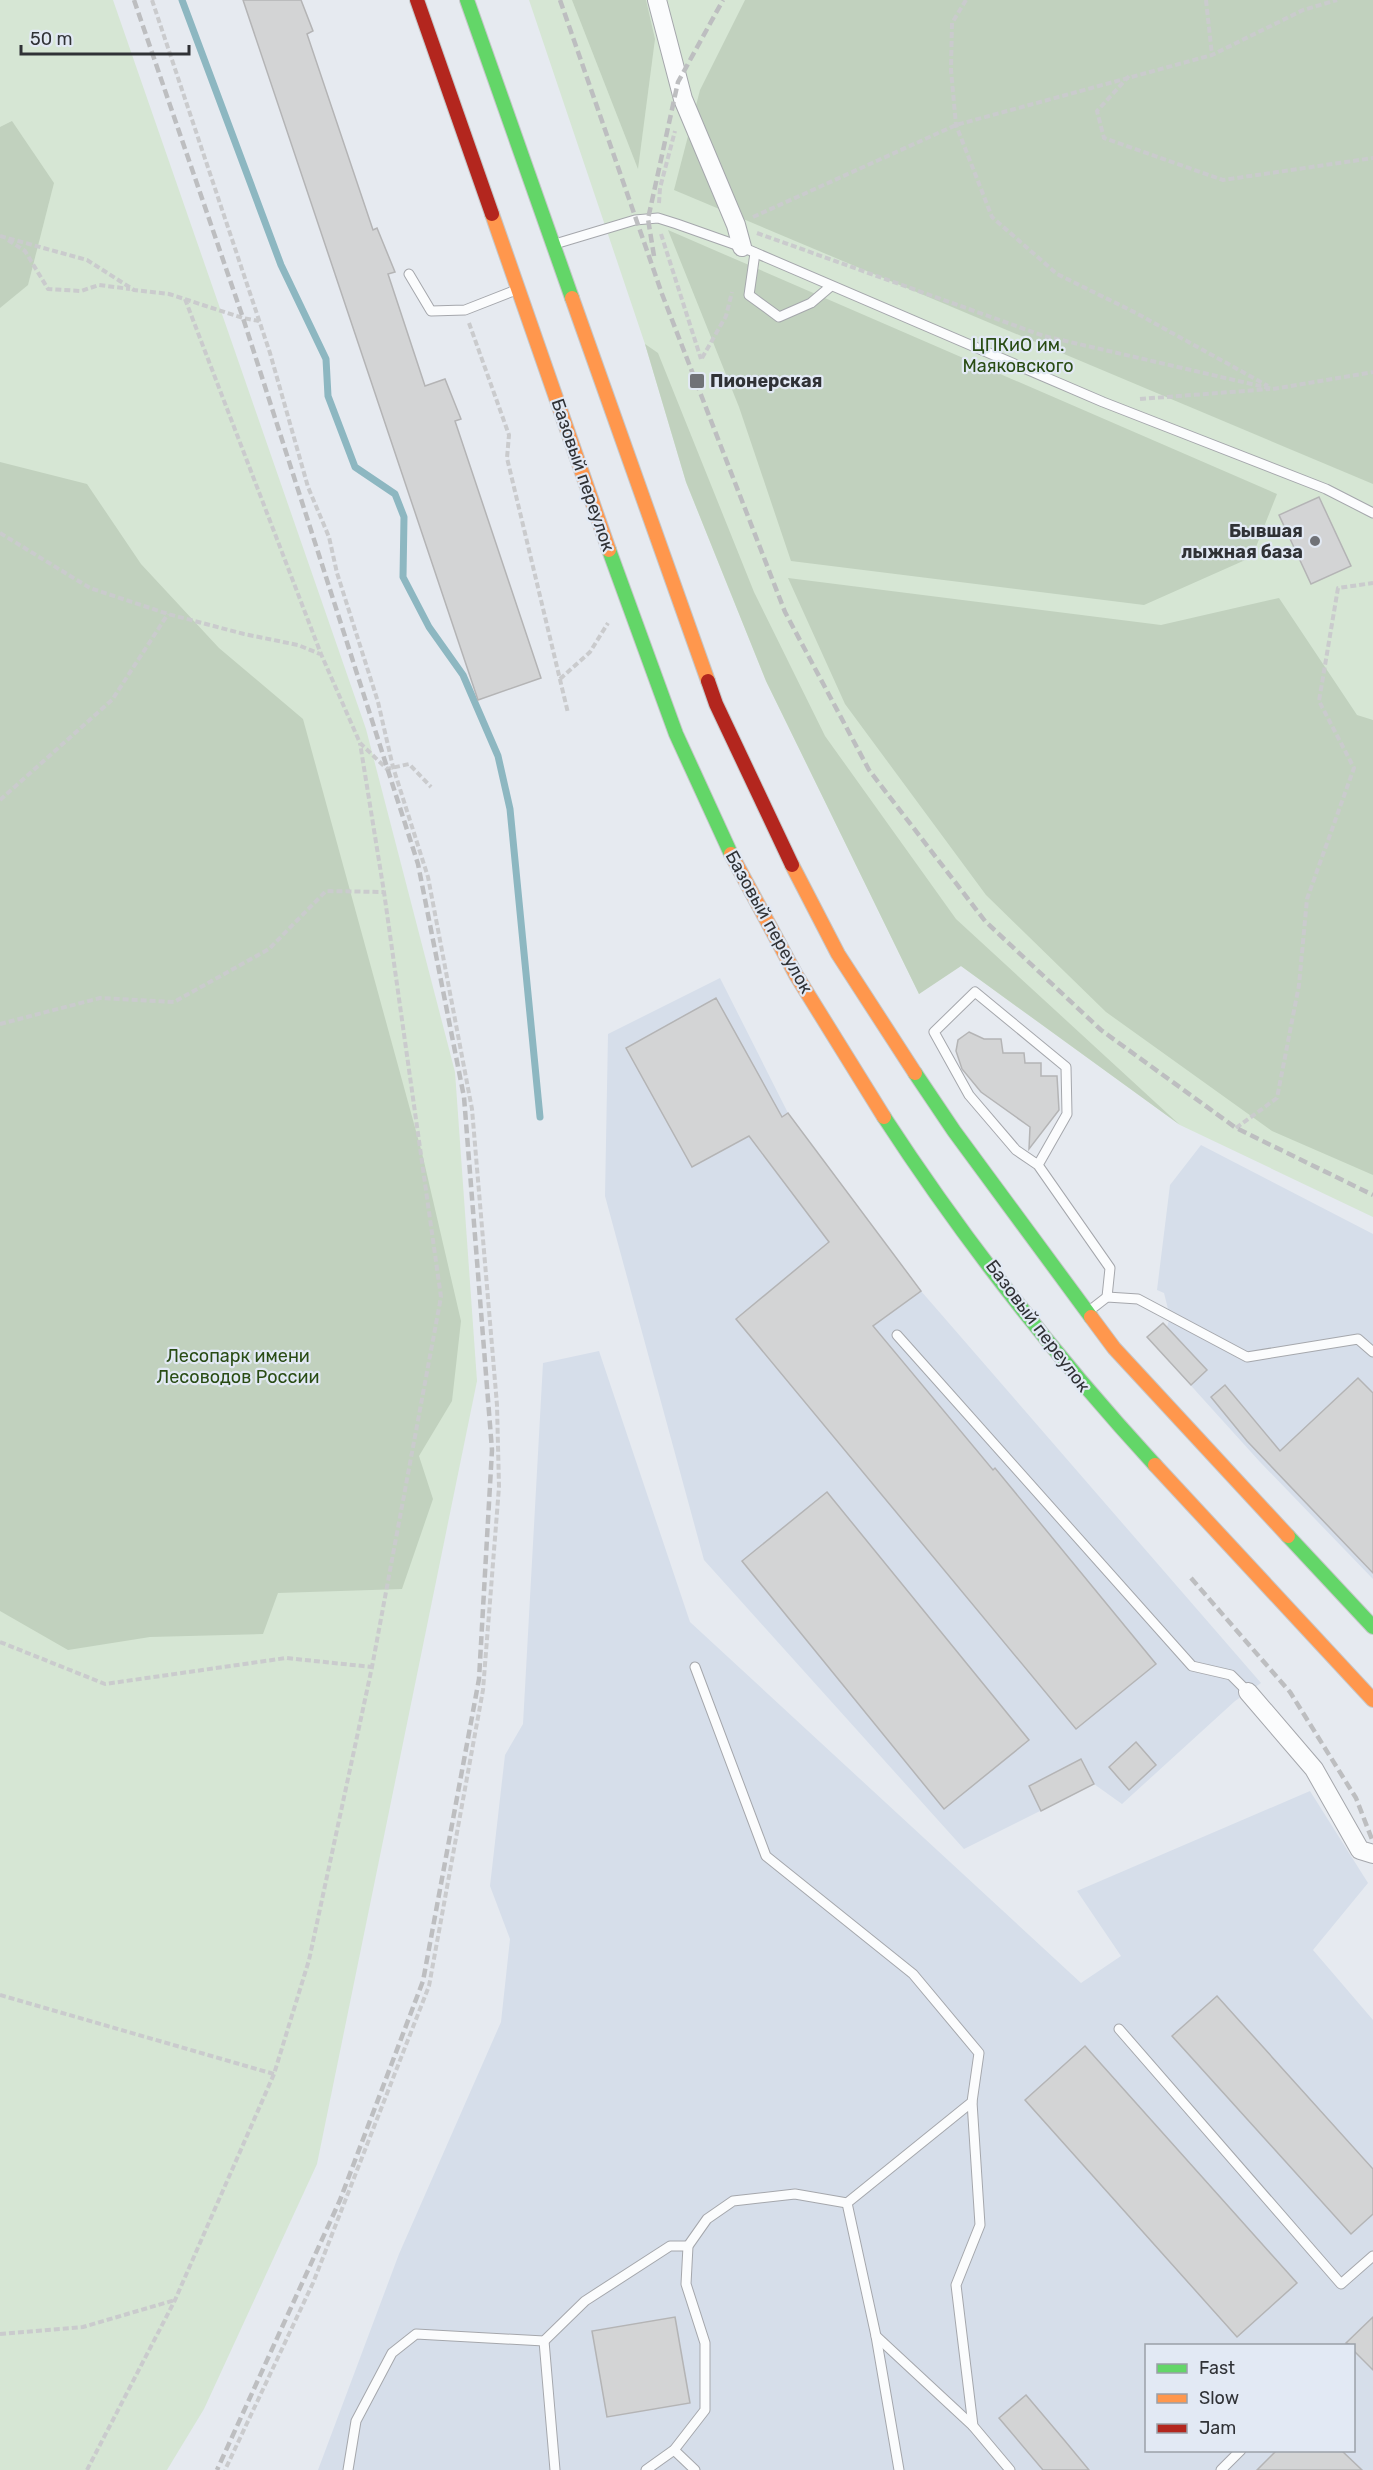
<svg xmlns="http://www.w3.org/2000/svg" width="1373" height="2470" viewBox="0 0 1373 2470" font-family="Rubik,sans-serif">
  <rect width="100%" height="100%" fill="#e6eaf0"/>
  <g fill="#d6deea" fill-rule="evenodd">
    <polygon points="720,978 788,1113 921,1291 1261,1683 1235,1701 1122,1804 1094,1784 964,1849 704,1560 605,1196 608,1034"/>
    <polygon points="1201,1145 1373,1234 1373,1579 1260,1462 1147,1337 1163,1323 1167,1327 1170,1317 1164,1293 1157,1290 1170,1185"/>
    <path d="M599,1351L690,1622L1081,1983L1121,1956L1077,1891L1310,1791L1368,1883L1313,1950L1373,2020V2470H318L399,2254L501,2022L510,1939L490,1886L505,1755L523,1724L543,1363ZM1146,2346H1354V2450H1146Z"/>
  </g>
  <g fill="#d6e6d4">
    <polygon points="0,0 113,0 366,729 455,1072 477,1381 317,2164 204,2409 167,2470 0,2470"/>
    <polygon points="529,0 1373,0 1373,1217 1180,1125 961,966 919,994 766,681 686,482 645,344"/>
  </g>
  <g fill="#c1d1be">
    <polygon points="572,0 646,0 655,39 638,169"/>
    <polygon points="745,0 1373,0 1373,484 674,190 700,90"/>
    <polygon points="12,121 54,183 28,285 0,308 0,127"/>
    <polygon points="668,230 1277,494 1252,557 1144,605 791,561 739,407"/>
    <polygon points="645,344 658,353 754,592 825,736 956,919 1180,1125 961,966 919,994 766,681 686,482"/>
    <polygon points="0,462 87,484 141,564 219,648 303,719 422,1153 461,1321 452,1401 419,1456 433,1499 402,1589 278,1593 263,1634 150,1637 68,1650 0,1611"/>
    <polygon points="788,578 1161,625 1279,598 1357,715 1373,720 1373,1175 1272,1131 1106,1012 986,895 845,704"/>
  </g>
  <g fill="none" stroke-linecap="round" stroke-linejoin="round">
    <polyline stroke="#8db7c1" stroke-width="7" points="182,0 281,265 326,359 328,396 355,467 395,494 404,517 403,577 429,627 463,675 498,756 510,809 540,1117"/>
  </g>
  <g fill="#d3d4d5" stroke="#b4b4b5" stroke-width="1.5">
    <polygon points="243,0 301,0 313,31 307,34 373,230 377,228 395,272 388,274 425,386 445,379 461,419 455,421 541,678 478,700"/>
    <polygon points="1319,497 1351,566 1311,584 1279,515"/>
    <polygon points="716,998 782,1117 788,1113 921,1291 873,1326 993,1470 995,1468 1156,1664 1076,1729 736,1319 829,1242 749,1136 692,1167 626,1048"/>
    <polygon points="969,1032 984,1039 1001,1039 1003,1053 1024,1053 1025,1063 1041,1063 1041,1076 1057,1076 1059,1110 1029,1149 1030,1127 981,1092 962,1069 956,1051 958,1040"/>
    <polygon points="1163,1323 1207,1370 1191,1385 1147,1337"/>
    <polygon points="1358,1378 1373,1393 1373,1573 1247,1441 1211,1397 1225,1385 1280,1451"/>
    <polygon points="827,1492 1029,1740 944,1809 742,1561"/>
    <polygon points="1136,1742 1156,1765 1129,1790 1109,1767"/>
    <polygon points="1081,1759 1094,1784 1041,1811 1029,1786"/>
    <polygon points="1217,1996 1373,2169 1373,2214 1351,2234 1172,2036"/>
    <polygon points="1085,2046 1297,2283 1237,2337 1025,2100"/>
    <polygon points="675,2317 690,2403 607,2417 592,2331"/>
    <polygon points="1373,2317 1373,2370 1353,2350 1353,2346 1346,2343"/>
    <polygon points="1026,2395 1065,2441 1089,2470 1043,2470 999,2418"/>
    <polygon points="1276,2451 1342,2451 1362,2470 1257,2470"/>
  </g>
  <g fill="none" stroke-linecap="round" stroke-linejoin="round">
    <defs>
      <g id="lane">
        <polyline points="555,244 635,220 658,218 677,224 742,247 1103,402 1326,489 1373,513"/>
        <polyline points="755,253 749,295 779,317 811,303 831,286"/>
        <polyline points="409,274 431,311 465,310 516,290"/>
        <polyline points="1038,1165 1067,1114 1066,1067 975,992 934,1032 969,1095 1016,1150 1038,1165 1110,1268 1107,1297"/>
        <polyline points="1089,1311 1107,1297 1138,1299 1247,1357 1358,1339 1373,1352"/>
        <polyline points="897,1335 1192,1666 1231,1675 1248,1692"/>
        <polyline points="1119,2029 1341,2284 1373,2256"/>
        <polyline points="972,2102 980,2225 956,2285 973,2426 1010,2470"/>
        <polyline points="847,2203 876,2336 899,2470"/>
        <polyline points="876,2336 973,2426"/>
        <polyline points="544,2341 555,2470"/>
        <polyline points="674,2450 695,2470"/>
        <polyline points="348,2470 356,2421 392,2353 416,2334 544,2341 585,2301 670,2246 688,2246"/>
        <polyline points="646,2470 674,2450 705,2410 705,2343 686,2284 688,2246 707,2219 733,2201 795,2194 847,2203 972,2102 979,2053 913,1974 766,1856 695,1667"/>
        <polyline points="1221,2470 1241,2450"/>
      </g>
      <g id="street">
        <polyline points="657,0 683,99 736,225 742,247"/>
        <polyline points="1248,1692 1314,1769 1360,1850 1373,1854"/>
      </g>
      <g id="fast">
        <polyline points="467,0 572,298"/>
        <polyline points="609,550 676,734 731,854"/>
        <polyline points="915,1073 954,1131 1091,1317"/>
        <path d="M884,1117C964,1240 1056,1357 1155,1465"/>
        <polyline points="1288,1536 1373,1627"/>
      </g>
      <g id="slow">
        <polyline points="492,214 609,550"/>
        <polyline points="572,298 708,681"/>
        <polyline points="731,854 796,975 884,1117"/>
        <polyline points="792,865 838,954 915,1073"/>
        <polyline points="1091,1317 1114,1348 1288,1536"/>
        <polyline points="1155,1465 1373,1700"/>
      </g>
      <g id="jam">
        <polyline points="417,0 492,214"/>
        <polyline points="708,681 716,704 792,865"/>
      </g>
    </defs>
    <use href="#lane" stroke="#a5a7ac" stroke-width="11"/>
    <use href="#street" stroke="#a5a7ac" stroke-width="20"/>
    <use href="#fast" stroke="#c5c7c9" stroke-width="16"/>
    <use href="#slow" stroke="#c5c7c9" stroke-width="16"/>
    <use href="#jam" stroke="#c5c7c9" stroke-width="16"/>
    <g stroke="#cacbcd" stroke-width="4" stroke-dasharray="6 3" stroke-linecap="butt">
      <polyline points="152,0 270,353 308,487 329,537 337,573 378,702 393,767 428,877 472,1109 497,1405 499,1487 483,1690 429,1986 313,2283 225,2470"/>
      <polyline points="966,0 952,23 951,70 956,125 992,217 1057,274 1136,313 1268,386"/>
      <polyline points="1206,0 1212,55"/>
      <polyline points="1129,76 1097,111 1104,138 1223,180 1373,158"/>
      <polyline points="659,203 660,188 675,131"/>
      <polyline points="753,217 956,125 1212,55 1303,10 1337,0"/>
      <polyline points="757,233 1044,336 1273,389 1373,372"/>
      <polyline points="661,234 701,359"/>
      <polyline points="0,236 87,260 134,290 169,294 243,318 259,321"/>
      <polyline points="8,240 25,251 48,289 81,291 99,285 130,289"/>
      <polyline points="185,299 321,654 360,743 387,769 409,764 431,787"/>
      <polyline points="469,323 509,435 507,458 568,713"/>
      <polyline points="702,358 726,316 732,292"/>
      <polyline points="1140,399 1270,389"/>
      <polyline points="0,533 90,588 168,614 244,634 298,645 320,654"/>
      <polyline points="560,679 590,652 608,623"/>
      <polyline points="0,800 112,700 168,614"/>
      <polyline points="0,1024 100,998 174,1002 269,949 326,891 384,892"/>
      <polyline points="1236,1128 1277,1098 1299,985 1307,899 1354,768 1319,701 1338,588 1373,583"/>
      <polyline points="0,1642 105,1684 286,1658 372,1667"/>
      <polyline points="0,1995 274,2074"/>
      <polyline points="0,2334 83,2327 175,2300"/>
      <polyline points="87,2470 175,2300 274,2074 309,1960 372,1667 441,1297 384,892 360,743"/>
    </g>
    <use href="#lane" stroke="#fbfcfd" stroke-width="9"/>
    <use href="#street" stroke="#fbfcfd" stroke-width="18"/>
    <use href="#fast" stroke="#63d668" stroke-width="14"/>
    <use href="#slow" stroke="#ff974d" stroke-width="14"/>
    <use href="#jam" stroke="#b3261e" stroke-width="14"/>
    <g stroke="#bdbec0" stroke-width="4.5" stroke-dasharray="9 4.5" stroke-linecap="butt">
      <polyline points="134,0 243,318 418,864 464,1097 492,1450 479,1679 423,1981 340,2200 217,2470"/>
      <polyline points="560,0 662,294 785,612 869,770 985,921 1101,1030 1236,1128 1373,1195"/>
      <polyline points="654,256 648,219 678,82 723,0"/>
      <polyline points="1191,1578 1290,1692 1356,1798 1373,1842"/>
    </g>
  </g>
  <g fill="#707277" stroke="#e2e9f4" stroke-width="2">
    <rect x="689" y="373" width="16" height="16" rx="3"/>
    <circle cx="1315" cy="541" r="6"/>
  </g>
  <g text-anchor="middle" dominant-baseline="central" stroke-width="4.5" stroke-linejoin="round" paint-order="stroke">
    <g font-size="18" fill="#294c14" stroke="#e2e9f4">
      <text x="1018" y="345">ЦПКиО им.<tspan x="1018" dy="21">Маяковского</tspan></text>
      <text x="238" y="1356">Лесопарк имени<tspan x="238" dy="21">Лесоводов России</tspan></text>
    </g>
    <g font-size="18" font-weight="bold" fill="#303236" stroke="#e2e9f4" text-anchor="start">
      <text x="710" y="381">Пионерская</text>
      <text x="1303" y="531" text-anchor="end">Бывшая<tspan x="1303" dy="21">лыжная база</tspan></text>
    </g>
    <g font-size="18" fill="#303236" stroke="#e2e9f4">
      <text transform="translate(583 475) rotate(71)">Базовый переулок</text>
      <text transform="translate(769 922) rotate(61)">Базовый переулок</text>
      <text transform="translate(1038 1326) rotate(53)">Базовый переулок</text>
    </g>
  </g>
  <rect x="1145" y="2344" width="210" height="108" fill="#e2e9f4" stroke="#9ba0a8" stroke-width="1.5"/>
  <rect x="1157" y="2364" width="30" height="9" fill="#63d668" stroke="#9ba0a8" stroke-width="1.5"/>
  <text x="1199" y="2374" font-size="18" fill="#303236">Fast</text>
  <rect x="1157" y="2394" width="30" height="9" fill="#ff974d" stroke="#9ba0a8" stroke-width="1.5"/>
  <text x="1199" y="2404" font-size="18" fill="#303236">Slow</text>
  <rect x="1157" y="2424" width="30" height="9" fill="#b3261e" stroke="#9ba0a8" stroke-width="1.5"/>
  <text x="1199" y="2434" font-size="18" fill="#303236">Jam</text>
  <path d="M21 45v9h168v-9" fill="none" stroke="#303236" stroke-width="3"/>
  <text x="30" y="45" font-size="18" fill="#303236" stroke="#e2e9f4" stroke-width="4.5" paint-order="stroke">50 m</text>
</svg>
